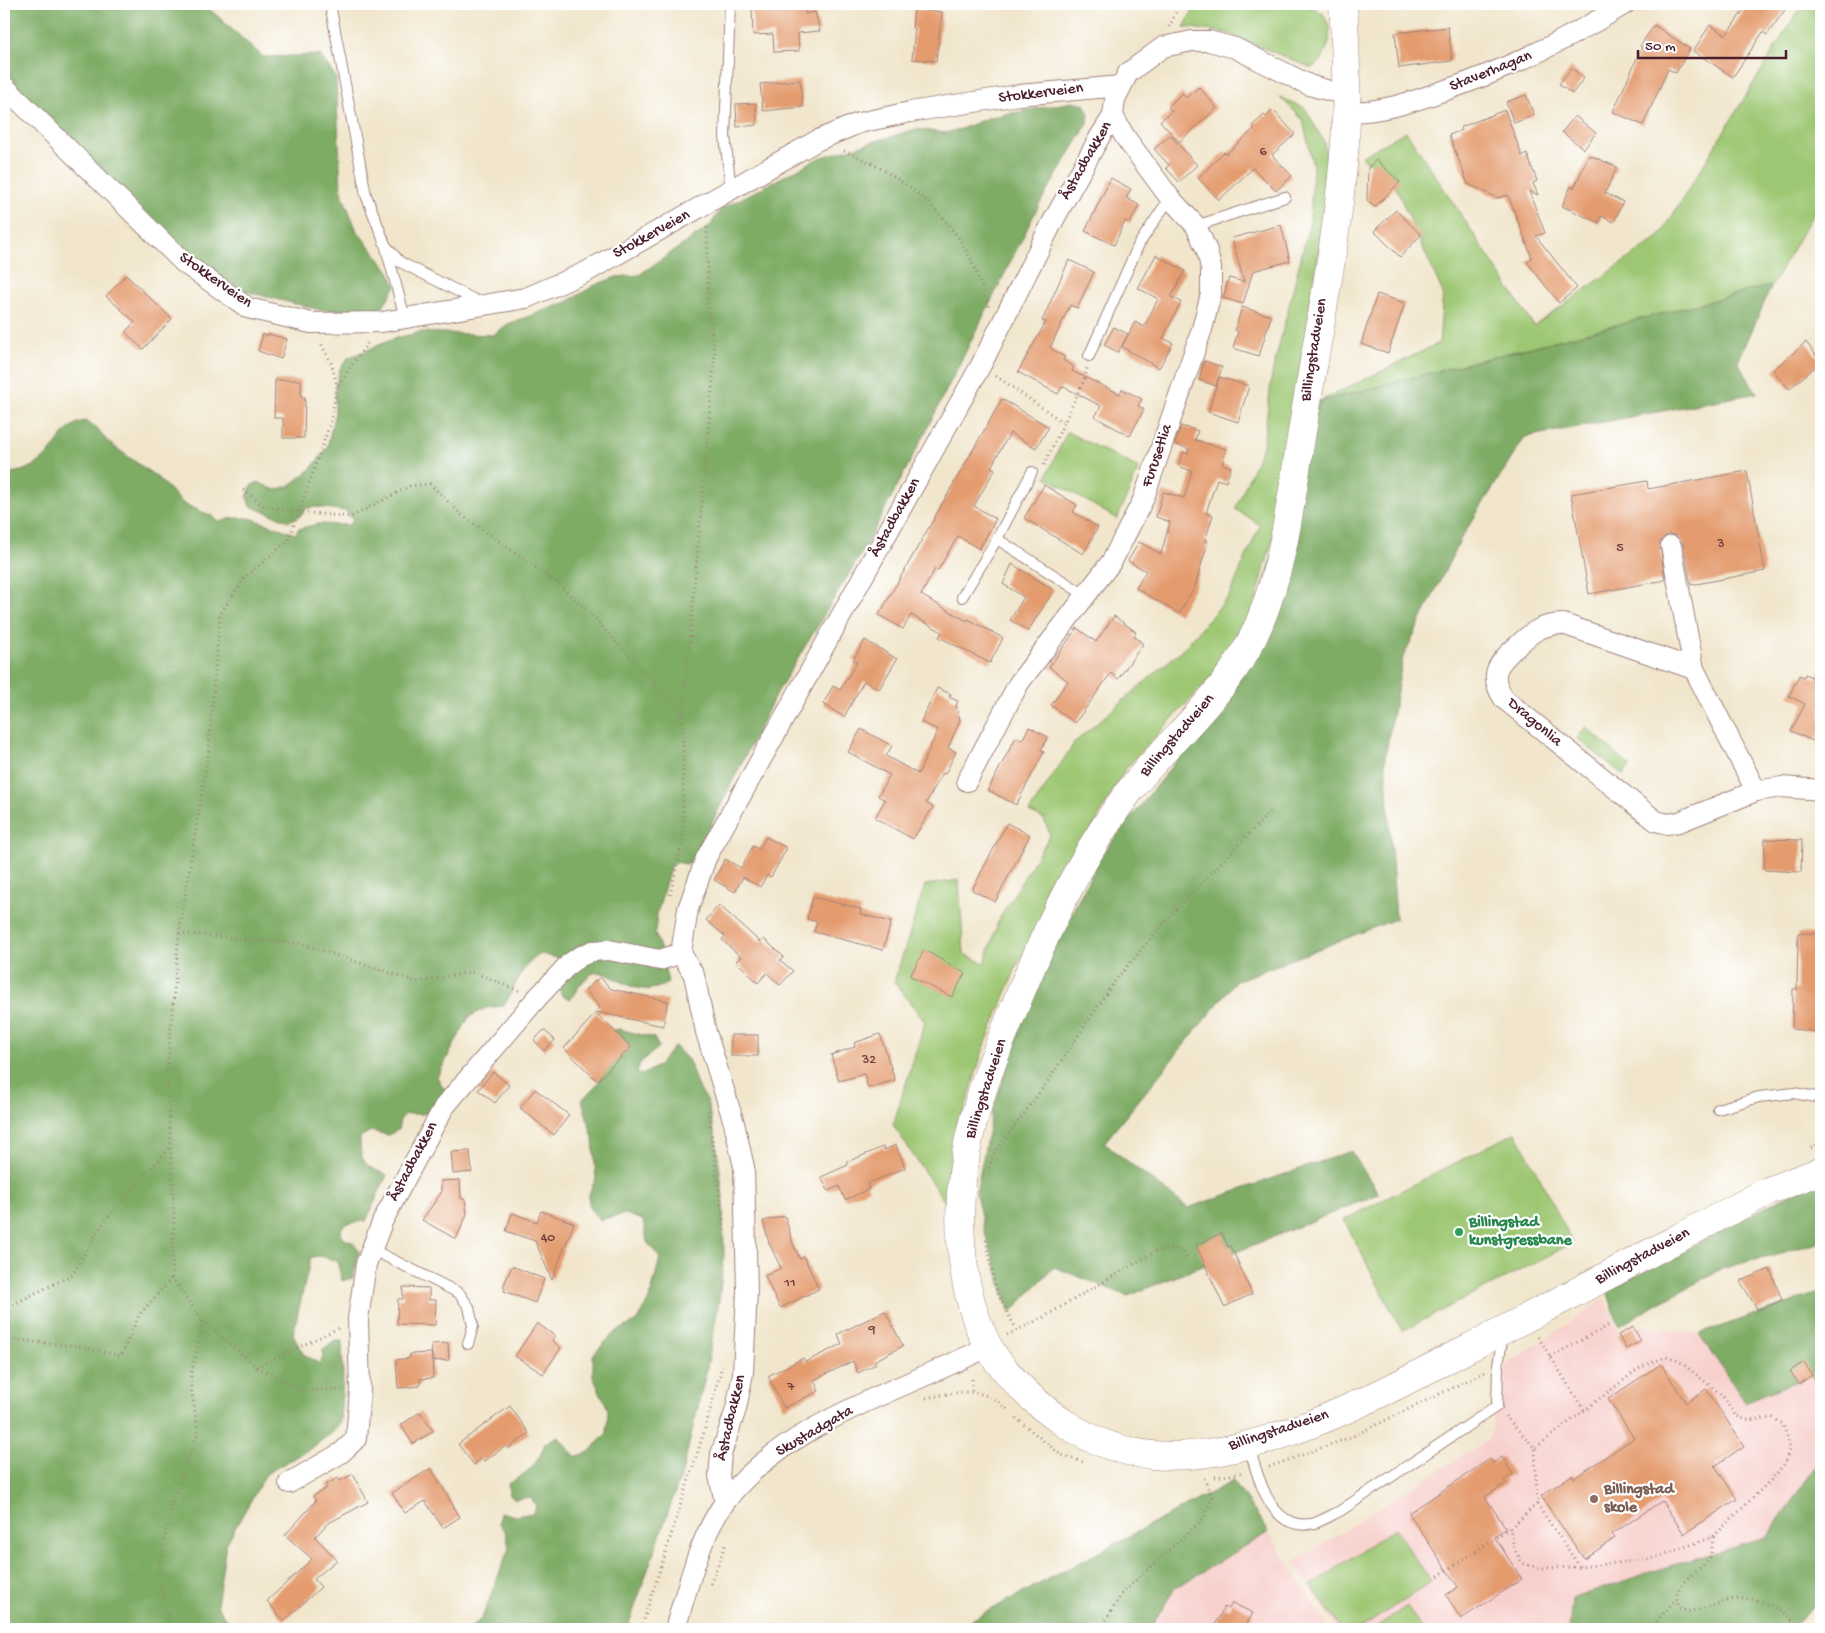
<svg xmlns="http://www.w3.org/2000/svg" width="1825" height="1633" viewBox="0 0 1825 1633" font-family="'Gochi Hand',sans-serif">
  <rect width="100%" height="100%" fill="#fff"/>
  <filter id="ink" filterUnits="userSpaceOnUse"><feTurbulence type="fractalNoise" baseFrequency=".02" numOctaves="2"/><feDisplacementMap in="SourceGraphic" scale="10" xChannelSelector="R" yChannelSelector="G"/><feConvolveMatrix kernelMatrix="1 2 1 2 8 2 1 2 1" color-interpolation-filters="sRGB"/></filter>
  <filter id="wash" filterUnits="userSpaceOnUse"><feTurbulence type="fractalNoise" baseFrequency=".0096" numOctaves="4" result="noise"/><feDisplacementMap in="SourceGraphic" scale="20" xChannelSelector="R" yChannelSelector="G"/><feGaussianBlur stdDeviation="1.12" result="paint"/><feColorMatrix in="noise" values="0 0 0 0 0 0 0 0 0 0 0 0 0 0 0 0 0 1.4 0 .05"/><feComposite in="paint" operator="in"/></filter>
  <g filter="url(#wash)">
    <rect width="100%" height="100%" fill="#f1e6cc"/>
    <g fill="#f7d0cc">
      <polygon points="1605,1299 1619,1331 1633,1325 1699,1334 1745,1402 1811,1375 1821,1392 1821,1459 1766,1538 1653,1571 1572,1599 1569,1629 1336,1629 1294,1562 1489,1439 1506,1365"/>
      <polygon points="1269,1532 1329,1629 1150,1629 1175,1588"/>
    </g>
    <g fill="#9ec773" stroke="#74734f">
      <polygon points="1197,4 1305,4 1323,13 1330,28 1329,43 1322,60 1312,68 1227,33 1184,27"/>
      <polygon points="1802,4 1821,4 1821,200 1772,285 1318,402 1439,343 1443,293 1391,177 1361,157 1406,131 1534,326 1660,236"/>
      <polygon points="1280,97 1305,108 1324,142 1330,181 1274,534 1254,608 1218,670 1125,769 1018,963 982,1053 956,1139 946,1204 893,1125 925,1022 894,982 925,885 959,880 964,954 985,963 999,919 1050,835 1044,819 1029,812 1075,742 1183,649 1229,596 1260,525 1235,509 1263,446 1272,374 1310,221 1313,166 1303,120"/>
      <polygon points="1067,432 1139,468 1117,519 1046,477"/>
      <polygon points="1586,727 1630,766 1623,775 1577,738"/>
      <polygon points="1516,1132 1573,1243 1402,1331 1344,1220"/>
      <polygon points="1395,1528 1431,1582 1360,1629 1341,1629 1311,1585"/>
      <polygon points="1407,1606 1422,1629 1373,1629"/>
    </g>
    <g fill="#7eac65" stroke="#646648">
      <polygon points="4,4 204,4 263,57 320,55 336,77 341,191 357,231 389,271 396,286 380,311 320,310 240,290 184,249 73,146 4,75"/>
      <path d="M1073,102L1084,104L1089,114L1088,123L1040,203L924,435L864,549L775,696L693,861L686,864L676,862L670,867L657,914L655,933L661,951L668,983C634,1003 613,968 594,973C585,976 576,991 571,999L562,996L559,987L561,959L541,954C520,966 516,986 504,1006L486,1008L469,1017L437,1077L442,1086L454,1100L451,1106L423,1114H405L400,1120L398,1130L388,1135L371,1131L360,1137C360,1163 365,1166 387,1175L366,1221L345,1224L341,1229L342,1238L354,1243L359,1251L353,1278L342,1281L337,1261L320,1256L311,1257L293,1334L304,1355L320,1364L323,1357L322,1351L335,1341H342L343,1378L340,1423L330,1434L313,1447L266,1474L226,1544L217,1605L232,1629H4V473C58,473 55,421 88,421L97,428L108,442L158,478L184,504L212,516L219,522L232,518H250L296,534L298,529L318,524L348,525L353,521L346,511L317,507L307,508L300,516L289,521L250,506L247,497L251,486L258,482L275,490L289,486L310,470L327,448L335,413V390L339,370L348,358L396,338L421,332L493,335L508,324L567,302L595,285L616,277L639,275L710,226L721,209L819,158L916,129L945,133L961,129L990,117Z"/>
      <polygon points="1772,285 1738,362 1757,393 1525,437 1460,540 1403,657 1385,758 1396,919 1236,981 1104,1143 1188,1208 1351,1151 1379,1194 1128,1296 1054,1267 1010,1313 983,1226 976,1194 992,1112 1033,991 1100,857 1234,687 1318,402"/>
      <path d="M619,1029L654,1038L659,1047L640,1063L637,1072L642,1075L658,1066L675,1046L689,1061L697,1085L707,1101L716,1140L723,1196L724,1255L719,1301L706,1373L682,1473L627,1629H469L482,1618L509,1548L506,1533L499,1523L500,1512L515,1516L533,1513L536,1506L531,1497L515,1499L509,1494L508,1484C529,1471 537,1467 545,1443L558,1436L575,1457L589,1452L607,1433L608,1409L593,1377V1355L614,1333L638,1320L650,1298L660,1258L647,1242L643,1220L625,1214L600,1220L590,1209L588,1196L596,1178L593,1138L582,1100L598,1083L608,1064L602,1033Z"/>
      <polygon points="1821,1180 1821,1242 1721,1269 1619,1326 1607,1291 1782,1198"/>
      <polygon points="1821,1292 1821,1392 1811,1375 1745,1402 1699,1334"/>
      <polygon points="1821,1459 1821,1599 1790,1629 1569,1629 1572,1599 1653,1571 1766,1538"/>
      <polygon points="1233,1481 1269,1532 1175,1588 1150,1629 959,1629 975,1618"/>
    </g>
    <g id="blocks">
      <g fill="#e49b6e">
        <polygon points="805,4 805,14 815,12 820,31 798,33 799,51 774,52 773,34 753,35 752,7"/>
        <polygon points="1748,4 1789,4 1767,35 1763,32 1733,77 1693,51 1710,25 1726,35"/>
        <polygon points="914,9 942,12 936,61 912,59 915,28 912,28"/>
        <polygon points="1654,25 1690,49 1676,73 1668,69 1643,125 1613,112 1642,47 1640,46"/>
        <polygon points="1448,27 1452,61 1399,68 1395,33"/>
        <polygon points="1571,68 1584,78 1572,94 1559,84"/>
        <polygon points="800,80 803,107 763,111 760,84"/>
        <polygon points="1199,87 1217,108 1179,142 1160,121 1172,111 1168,107 1182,93 1186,98"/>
        <polygon points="1526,95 1534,115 1514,123 1506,102"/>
        <polygon points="756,103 757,125 737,127 736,104"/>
        <polygon points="1273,110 1295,134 1272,155 1292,176 1276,191 1253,168 1219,200 1198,178 1224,152 1226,154 1255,128 1253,125 1264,115 1266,117"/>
        <polygon points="1505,110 1522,156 1527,154 1537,181 1533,183 1538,195 1529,191 1545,233 1536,236 1577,288 1559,303 1527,262 1532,258 1508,195 1498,198 1468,184 1449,135 1462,130 1461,127"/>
        <polygon points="1575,116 1596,133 1584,149 1562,132"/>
        <polygon points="1170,135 1197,165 1179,182 1166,168 1169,165 1154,149"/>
        <polygon points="1589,155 1617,167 1605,193 1623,202 1614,222 1601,216 1599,223 1562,206 1571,186 1574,188"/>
        <polygon points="1376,160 1400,182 1375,207 1367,201 1368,168"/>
        <polygon points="1111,178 1131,189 1126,198 1139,205 1130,223 1125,221 1114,245 1085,231"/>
        <polygon points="1396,210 1421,235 1400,257 1374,231"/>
        <polygon points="1281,225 1290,261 1253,271 1243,304 1223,298 1229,278 1244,282 1232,238"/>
        <polygon points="1156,255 1185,271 1171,297 1181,302 1163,338 1173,343 1159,368 1122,347 1135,322 1144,327 1158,299 1138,288"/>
        <polygon points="1069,260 1094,272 1077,308 1070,305 1050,348 1065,357 1063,360 1074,367 1072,371 1120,394 1122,389 1142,399 1138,406 1144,409 1130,436 1095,417 1101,406 1066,388 1062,387 1058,394 1018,372 1046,322 1042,321"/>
        <polygon points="126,275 172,319 143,349 125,332 135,322 106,296"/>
        <polygon points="1377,294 1405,303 1388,353 1361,344"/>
        <polygon points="1242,307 1271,316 1259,356 1233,348 1238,331 1235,330"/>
        <polygon points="1114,327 1128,334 1118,352 1104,345"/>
        <polygon points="263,334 267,336 268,334 287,339 281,359 258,351"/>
        <polygon points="1806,342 1821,362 1789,389 1773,370"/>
        <polygon points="1204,361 1222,367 1216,386 1199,380"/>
        <polygon points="1219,377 1249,386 1238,422 1208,412"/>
        <polygon points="275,380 301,380 301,397 305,397 304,438 283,438 283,418 274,418"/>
        <polygon points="1002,399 1049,427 1036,448 1010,433 991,467 995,469 974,506 996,519 979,549 958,536 938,570 935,569 921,595 967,621 968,619 1003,638 990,663 939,637 942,632 911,615 903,629 879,615"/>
        <polygon points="1181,426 1198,431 1195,440 1226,449 1222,464 1231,467 1226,482 1217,479 1206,513 1213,515 1205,541 1208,542 1195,586 1179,614 1136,588 1146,571 1128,561 1139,542 1161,554 1170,522 1156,517 1163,492 1184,498 1192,471 1178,466 1183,452 1188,454 1189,449 1175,444"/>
        <polygon points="1747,471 1765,571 1691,585 1683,543 1675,535 1669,534 1664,537 1660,543 1665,580 1589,594 1571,494 1647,481 1648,489"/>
        <polygon points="1044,485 1077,505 1073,512 1098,527 1083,554 1024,518"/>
        <polygon points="1012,564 1054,590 1028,631 1010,620 1024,597 1003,584"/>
        <polygon points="1114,616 1136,632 1134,636 1143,644 1118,679 1111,673 1075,723 1051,705 1068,681 1049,667 1077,628 1096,642"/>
        <polygon points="865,640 897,659 879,689 864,681 844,717 823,704 833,686 840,690 857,662 853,660"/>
        <polygon points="1821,670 1821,730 1817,739 1815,738 1813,741 1791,731 1805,704 1789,696 1799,675 1804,677 1805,674 1816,679"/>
        <polygon points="937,688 951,694 949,697 958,701 956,706 960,720 948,748 956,752 945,774 943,773 926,803 933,807 913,839 875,818 885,800 878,796 890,775 848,752 861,729 892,746 886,756 918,774 938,730 921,722"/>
        <polygon points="1029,727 1048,737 1041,750 1044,752 1016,805 988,790 1016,737 1022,740"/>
        <polygon points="1007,823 1030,835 995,902 972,890"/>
        <polygon points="766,837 787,848 771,877 767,875 760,887 743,877 735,892 714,880 725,859 741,868 753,846 759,849"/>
        <polygon points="1765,839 1802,840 1801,872 1764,870"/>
        <polygon points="813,897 861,909 860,914 891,922 883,950 814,932 817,922 807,919"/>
        <polygon points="719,905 760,942 764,939 784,957 780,960 793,971 780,985 767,973 758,983 736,961 741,957 722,940 725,936 706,920"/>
        <polygon points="1798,933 1821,934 1821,1032 1792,1029 1793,989 1797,989"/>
        <polygon points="924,950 965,973 952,997 910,976"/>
        <polygon points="600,977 611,989 668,1001 663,1026 596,1012 600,1007 585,990"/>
        <polygon points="596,1013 631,1047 597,1081 564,1048"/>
        <polygon points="544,1030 555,1040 544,1051 534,1040"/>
        <polygon points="880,1034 895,1080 868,1088 864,1074 839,1081 831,1055 855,1047 854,1043"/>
        <rect x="731" y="1035" width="27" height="21"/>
        <polygon points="493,1072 509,1085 495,1103 478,1090"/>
        <polygon points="535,1089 569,1115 554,1135 520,1108"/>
        <polygon points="896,1145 905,1168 867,1184 869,1189 845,1200 839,1186 828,1191 821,1177 848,1165 847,1162 883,1147 884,1150"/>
        <polygon points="470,1151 472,1172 453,1174 451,1152"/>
        <polygon points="460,1180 461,1198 465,1200 467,1214 456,1239 422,1220 441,1193 441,1181"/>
        <polygon points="541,1211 574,1223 552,1280 535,1241 506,1231 512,1213 537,1222"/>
        <polygon points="785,1216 793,1244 800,1259 804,1257 819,1289 780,1308 765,1276 781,1268 769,1243 763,1221"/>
        <polygon points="1222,1233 1228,1247 1231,1246 1252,1294 1224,1307 1196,1245"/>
        <polygon points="512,1266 544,1279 535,1303 504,1291 505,1288 503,1287"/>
        <polygon points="1770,1269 1782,1300 1758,1310 1740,1281"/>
        <polygon points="403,1287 429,1288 429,1300 436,1300 435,1325 397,1324 398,1299 403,1299"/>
        <polygon points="885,1311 903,1346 874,1361 876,1364 858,1373 853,1361 814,1380 819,1391 784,1408 768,1376 803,1358 805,1362 842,1344 838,1334"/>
        <polygon points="537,1323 555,1336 552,1340 561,1348 543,1374 515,1356"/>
        <polygon points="1633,1327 1641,1341 1626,1349 1618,1335"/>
        <polygon points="448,1343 449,1360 432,1361 431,1344"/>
        <polygon points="432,1353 433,1378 420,1379 420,1386 398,1388 396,1360 410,1358 410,1354"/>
        <polygon points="1804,1362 1812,1375 1799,1384 1790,1371"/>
        <polygon points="1661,1364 1686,1403 1706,1389 1744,1446 1715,1466 1737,1499 1684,1534 1662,1501 1612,1534 1615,1538 1584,1559 1541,1496 1572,1475 1574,1478 1634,1438 1608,1399"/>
        <polygon points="510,1406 529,1433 508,1449 506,1446 484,1461 482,1458 474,1465 458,1444"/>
        <polygon points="420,1412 433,1431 413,1444 401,1425"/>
        <polygon points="1502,1457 1513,1474 1504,1480 1506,1483 1485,1497 1506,1528 1494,1536 1522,1579 1461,1619 1446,1595 1458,1587 1409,1513 1490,1459 1493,1463"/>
        <polygon points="431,1468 460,1517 443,1528 425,1501 405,1513 392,1493"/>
        <polygon points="353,1474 368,1502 327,1524 315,1537 337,1560 314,1579 321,1587 284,1621 267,1601 312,1559 285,1535 316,1501 313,1496 327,1488 325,1485 338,1478 340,1481"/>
        <polygon points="1232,1603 1253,1613 1244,1629 1213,1629 1224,1607 1229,1609"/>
      </g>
    </g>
  </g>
  <g filter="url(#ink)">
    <use href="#blocks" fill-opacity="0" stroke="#9e827c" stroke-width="1"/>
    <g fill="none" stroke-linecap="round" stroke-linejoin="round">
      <defs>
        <g id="service">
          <polyline points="330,4 366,195 385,244 405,318"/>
          <polyline points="730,4 725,136 731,191"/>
          <polyline points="1196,226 1285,197"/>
          <polyline points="387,247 400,262 481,303"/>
          <polyline points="1089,356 1139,244 1170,198"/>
          <polyline points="1032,472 997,539 1085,595"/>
          <polyline points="962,597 997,539"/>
          <polyline points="1718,1109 1759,1097 1794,1093 1821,1098"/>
          <polyline points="371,1249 459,1293 469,1307 473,1326 468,1344"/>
          <path d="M1249,1446C1258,1477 1271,1535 1315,1523C1323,1520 1332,1515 1340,1511L1497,1406L1498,1365L1503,1335"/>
        </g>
        <g id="minor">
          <polyline points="4,86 184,263 248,308 311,323 382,322 526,298 586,272 818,140 859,123 910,112 1019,95 1121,86"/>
          <path d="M1346,112C1384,112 1411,102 1446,90C1511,68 1567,40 1625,4"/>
          <polyline points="1671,546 1694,669 1756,791"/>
          <path d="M1694,669L1563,624C1541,624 1531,633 1516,647C1497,664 1488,675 1504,699L1656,821L1668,824L1679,822L1756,791L1782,787L1821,790"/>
          <polyline points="967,781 1019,683 1112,561 1143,500 1202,329 1211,294 1211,268 1207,251 1196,226 1170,198 1125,137 1113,116"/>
          <polyline points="289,1483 341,1453 356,1439 360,1390 358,1319 366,1264 383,1220 444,1107 537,998 569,964 579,957 592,951 609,950 660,960 681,953"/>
          <polyline points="725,1502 719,1476 721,1454 736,1409 743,1373 747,1291 744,1167 734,1123 706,1032 694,975 681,953 688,909 706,858 981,365 1052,223 1099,138 1113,116 1115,99 1128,73 1163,47 1192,41 1209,41 1235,48 1309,85 1330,91 1346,92"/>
          <path d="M675,1629C688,1587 699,1538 725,1502C782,1424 903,1390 987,1347"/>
        </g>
        <path id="secondary" d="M1343,4C1346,50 1348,97 1345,143C1338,236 1319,328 1304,420C1292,489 1286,560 1259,624C1232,690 1174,734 1131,789C1070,869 1031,965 994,1058C964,1136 951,1204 967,1286C973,1312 981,1339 997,1360C1035,1409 1089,1449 1152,1455C1262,1465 1403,1382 1499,1332C1589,1286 1678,1238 1768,1191L1821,1171"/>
      </defs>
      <use href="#service" stroke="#9e827c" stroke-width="12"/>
      <use href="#minor" stroke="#9e827c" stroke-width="22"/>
      <use href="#secondary" stroke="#9e827c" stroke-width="29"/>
      <g stroke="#9e827c" stroke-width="3" stroke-dasharray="1 4" stroke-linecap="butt">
        <polyline points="1169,27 1180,4"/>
        <path d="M844,151C893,170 943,206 968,254C977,270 982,289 989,307"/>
        <polyline points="996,376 1064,423"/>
        <polyline points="338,385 369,341"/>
        <polyline points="1044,465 1085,378 1087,368"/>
        <polyline points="243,490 264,506 299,512 351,517 410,486 430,484 462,515 555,581 585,608 682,713"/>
        <polyline points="670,895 683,839 683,713 715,354 708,306 707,225"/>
        <polyline points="179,933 303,944 417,982 473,972 520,991"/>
        <polyline points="708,1110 724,1230"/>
        <polyline points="1811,1148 1821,1143"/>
        <polyline points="989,1168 993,1155 1046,1084 1114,982 1176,909 1273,809"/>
        <polyline points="986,1240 997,1292 1016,1329"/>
        <polyline points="4,1309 72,1275 105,1220 171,1146"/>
        <polyline points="4,1316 8,1339 78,1346 121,1356 139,1315 172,1278"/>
        <polyline points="203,1321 257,1367 339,1328"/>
        <polyline points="1007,1335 1042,1318 1156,1251 1172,1248 1184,1253 1187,1262"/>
        <polyline points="1538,1337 1584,1410"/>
        <polyline points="1550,1357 1611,1324"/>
        <polyline points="257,1367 302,1390 342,1390"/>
        <polyline points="972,1390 972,1376"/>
        <path d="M926,1398C960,1392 979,1384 1008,1410"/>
        <polyline points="1505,1416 1535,1448 1537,1504 1510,1528 1514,1548 1522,1563 1539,1568 1580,1567 1651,1559 1713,1537 1773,1478 1785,1463 1790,1447 1783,1424 1773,1418 1746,1420 1735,1415 1722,1395 1679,1361 1666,1357 1641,1367 1535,1448"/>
        <polyline points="1016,1418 1061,1455 1086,1463"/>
        <polyline points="1269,1467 1351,1437 1485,1372"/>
        <polyline points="1215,1477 1244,1473"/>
        <polyline points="1537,1504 1580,1567"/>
        <path d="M1713,1537C1712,1544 1712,1555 1708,1560C1695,1576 1669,1584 1679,1608L1688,1612C1703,1610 1716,1603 1730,1600C1760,1594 1782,1609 1802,1629"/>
        <polyline points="1438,1576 1510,1528"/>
        <polyline points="711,1584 726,1543"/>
        <polyline points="170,1629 158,1572 172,1502 198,1432 190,1380 203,1321 172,1278 174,1220 167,1072 179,933 208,756 220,614 246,576 288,541 299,512 331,421 337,386 332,365 320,341"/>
        <polyline points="641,1629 704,1432 722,1366"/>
        <polyline points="1101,1629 1122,1593 1205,1517 1212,1497 1204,1478"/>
        <polyline points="1650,1629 1675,1600"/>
      </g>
      <use href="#service" stroke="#fff" stroke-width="10"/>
      <use href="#minor" stroke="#fff" stroke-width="20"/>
      <use href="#secondary" stroke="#fff" stroke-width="28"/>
    </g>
  </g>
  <circle fill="#2e9e5b" stroke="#fff" stroke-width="2" cx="1459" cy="1232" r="5"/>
  <circle fill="#8d6e63" stroke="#fff" stroke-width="2" cx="1594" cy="1499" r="5"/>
  <g text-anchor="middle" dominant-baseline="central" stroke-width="4.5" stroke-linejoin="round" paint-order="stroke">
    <g font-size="14" fill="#703e3c">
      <text x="1263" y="152">6</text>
      <text x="1721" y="544">3</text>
      <text x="1620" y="548">5</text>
      <text x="869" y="1060">32</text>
      <text x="548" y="1238">40</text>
      <text x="790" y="1283">11</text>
      <text x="872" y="1330">9</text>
      <text x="791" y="1387">7</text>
    </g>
    <g font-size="16" fill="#4a1f2b" stroke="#fff">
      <text transform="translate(1491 72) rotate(-22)">Staverhagan</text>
      <text transform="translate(1041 94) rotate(-7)">Stokkerveien</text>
      <text transform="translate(1087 161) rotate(-60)">Åstadbakken</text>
      <text transform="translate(652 235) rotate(-29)">Stokkerveien</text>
      <text transform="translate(215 281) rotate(35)">Stokkerveien</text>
      <text transform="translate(1315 350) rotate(-81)">Billingstadveien</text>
      <text transform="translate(1158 456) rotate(-71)">Furusetlia</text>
      <text transform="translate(896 518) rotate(-61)">Åstadbakken</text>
      <text transform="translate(1534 723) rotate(40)">Dragonlia</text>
      <text transform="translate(1178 736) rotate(-49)">Billingstadveien</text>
      <text transform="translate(987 1089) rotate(-72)">Billingstadveien</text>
      <text transform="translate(414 1162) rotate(-62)">Åstadbakken</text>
      <text transform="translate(1643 1257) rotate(-28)">Billingstadveien</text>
      <text transform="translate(732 1418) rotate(-77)">Åstadbakken</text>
      <text transform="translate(1279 1431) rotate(-18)">Billingstadveien</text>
      <text transform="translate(815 1432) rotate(-30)">Skustadgata</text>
    </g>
    <g font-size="16" font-weight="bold" fill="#27864d" stroke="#fff" text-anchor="start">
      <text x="1469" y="1223">Billingstad<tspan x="1469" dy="18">kunstgressbane</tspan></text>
    </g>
    <g font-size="16" font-weight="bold" fill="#785e54" stroke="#fff" text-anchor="start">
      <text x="1604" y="1490">Billingstad<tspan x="1604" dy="18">skole</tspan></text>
    </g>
  </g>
  <rect width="1825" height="1633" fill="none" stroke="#fff" stroke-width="20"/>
  <path d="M1638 50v8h148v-8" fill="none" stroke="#4a1f2b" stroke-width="2.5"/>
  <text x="1645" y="50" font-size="15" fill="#4a1f2b" stroke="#ffffff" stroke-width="4" paint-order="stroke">50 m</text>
</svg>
